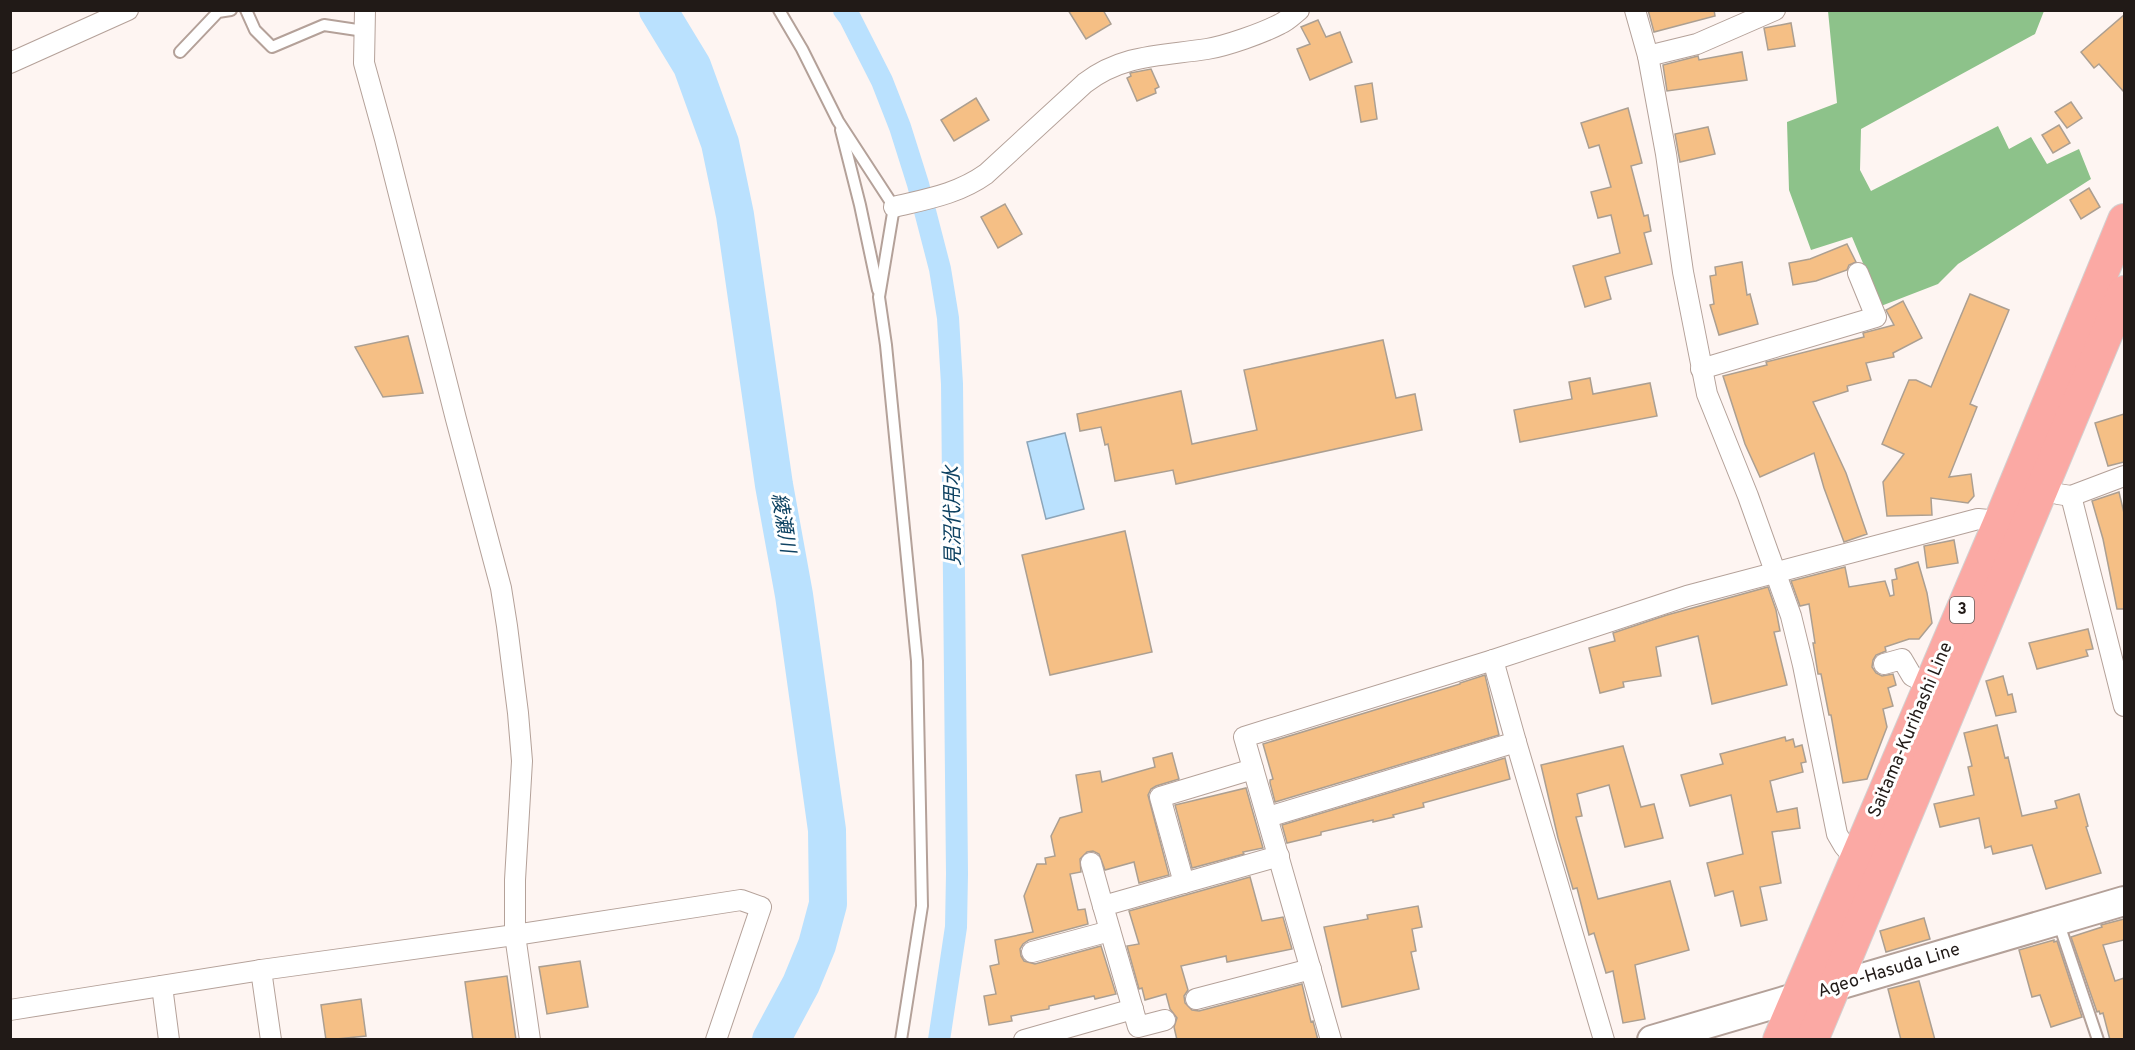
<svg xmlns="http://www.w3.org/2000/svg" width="2135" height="1050" viewBox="0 0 2135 1050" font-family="Overpass,'Noto Sans JP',sans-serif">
  <rect width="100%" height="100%" fill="#fef5f2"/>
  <polygon fill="#8dc28a" points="1828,11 2044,11 2035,34 1861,129 1860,170 1871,191 1998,126 2009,149 2031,137 2047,164 2079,149 2091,179 1958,264 1938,284 1881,306 1852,237 1811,250 1789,190 1787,122 1837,103"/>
  <polygon fill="#bae1fe" stroke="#8ca5b9" stroke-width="1.5" points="1065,433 1084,509 1046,519 1027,442"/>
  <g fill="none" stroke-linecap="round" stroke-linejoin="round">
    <polyline stroke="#bae1fe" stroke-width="22" points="844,10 850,18 882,81 900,127 918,184 940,269 948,318 952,384 957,874 956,927 939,1040"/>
    <polyline stroke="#bae1fe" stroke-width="38" points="658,10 692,66 720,143 735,215 774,485 794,595 827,830 828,904 817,945 801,984 771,1040"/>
  </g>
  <g fill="#f5bf85" stroke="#ac9f91" stroke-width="1.5">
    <polygon points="1068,10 1103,10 1111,24 1086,39"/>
    <polygon points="1648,10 1714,10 1715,16 1654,32"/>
    <polygon points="2124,15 2124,92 2099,64 2094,68 2081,52"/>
    <polygon points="1318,20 1326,37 1340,32 1352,62 1310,80 1297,49 1310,44 1301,27"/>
    <polygon points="1791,23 1795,46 1768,50 1764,28"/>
    <polygon points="1742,52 1747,80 1667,91 1663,65 1698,56 1699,60"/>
    <polygon points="1151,69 1159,87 1155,89 1156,93 1137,101 1127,78 1131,76 1130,73"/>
    <polygon points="1372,83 1377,119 1361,122 1355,86"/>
    <polygon points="976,98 989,120 954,141 941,120"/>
    <polygon points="2071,102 2082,118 2067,128 2055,112"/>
    <polygon points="1628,108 1642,163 1631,166 1644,216 1648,215 1651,231 1644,233 1652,264 1605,277 1611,299 1585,307 1573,266 1620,253 1611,215 1598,218 1591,192 1611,187 1599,145 1589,148 1581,123"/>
    <polygon points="2059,125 2070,143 2053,153 2042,135"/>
    <polygon points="1708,127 1715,154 1680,162 1675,134"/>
    <polygon points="2089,188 2100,207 2081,219 2070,200"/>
    <polygon points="1005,204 1022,234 998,248 981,217"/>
    <polygon points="1847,244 1856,262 1849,265 1847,270 1816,281 1793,285 1789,263 1810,259"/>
    <polygon points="1742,262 1747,295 1750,294 1758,324 1719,335 1710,305 1714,304 1710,276 1716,275 1715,267"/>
    <polygon points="1970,294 2009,310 1970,404 1977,407 1949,477 1971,474 1974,496 1968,503 1931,498 1932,515 1887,516 1883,482 1904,454 1882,444 1909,380 1916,380 1931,387"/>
    <polygon points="1903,301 1922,338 1893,353 1894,357 1866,363 1871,380 1847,386 1848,391 1813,402 1846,473 1867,534 1844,542 1824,488 1814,453 1760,477 1745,444 1723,376 1767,365 1766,362 1864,337 1863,333 1894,325 1886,310"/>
    <polygon points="408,336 423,393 383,397 355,347"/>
    <polygon points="1383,340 1396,398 1415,394 1422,430 1176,484 1173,470 1115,481 1108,444 1105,445 1101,427 1080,431 1077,414 1181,391 1192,444 1257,430 1244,370"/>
    <polygon points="1590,378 1593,394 1650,383 1657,416 1520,442 1514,410 1572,399 1569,382"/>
    <polygon points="2124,414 2124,462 2108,466 2095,423"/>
    <polygon points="2119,492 2124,513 2124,609 2117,609 2103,539 2092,501"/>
    <polygon points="1125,531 1152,652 1050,675 1022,555"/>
    <polygon points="1954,540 1958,563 1927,568 1924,546"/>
    <polygon points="1918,562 1927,593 1932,623 1919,639 1909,639 1885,647 1886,651 1876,655 1873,660 1872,667 1876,673 1882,676 1893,674 1896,685 1888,688 1893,706 1883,709 1887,727 1867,779 1843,783 1831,715 1829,715 1821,674 1818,674 1813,643 1815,643 1809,604 1800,606 1791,581 1845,567 1849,587 1885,581 1890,596 1894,595 1892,580 1897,579 1895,569"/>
    <polygon points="1768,587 1776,610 1780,631 1774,632 1787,685 1712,704 1698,636 1656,647 1661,676 1623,682 1624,687 1600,693 1589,648 1615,641 1613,633 1667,615"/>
    <polygon points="2088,629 2093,649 2086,650 2088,656 2037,669 2029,643"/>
    <polygon points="1485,675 1499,735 1275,802 1270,783 1270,780 1273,779 1263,744 1460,684 1460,683"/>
    <polygon points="2003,676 2008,695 2012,694 2016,712 1996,716 1986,681"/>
    <polygon points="1997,725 2005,758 2008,757 2022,816 2057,808 2055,801 2079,794 2088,826 2086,827 2101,873 2046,889 2032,845 1993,854 1991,846 1985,848 1979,818 1940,827 1934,804 1974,795 1968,767 1972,766 1964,733"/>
    <polygon points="1785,737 1786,741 1793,739 1795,747 1802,745 1806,762 1801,763 1803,772 1770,781 1777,812 1797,808 1800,828 1772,832 1781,883 1760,887 1767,920 1741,926 1733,891 1715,896 1707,863 1743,854 1731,795 1690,806 1681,775 1723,764 1720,754"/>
    <polygon points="1623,746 1641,807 1654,804 1663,838 1625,847 1609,785 1577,794 1582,816 1576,817 1598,899 1670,881 1689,950 1635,965 1645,1019 1623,1023 1613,971 1606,973 1594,933 1589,935 1577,888 1573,889 1558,838 1541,765"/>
    <polygon points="1172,753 1179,779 1156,786 1151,789 1148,795 1169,875 1139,883 1134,862 1105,870 1099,854 1093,851 1087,852 1080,859 1081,872 1070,874 1078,910 1085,909 1088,924 1029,940 1023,944 1020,949 1021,956 1024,961 1035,964 1101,946 1116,994 1095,999 1094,996 1049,1006 1049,1009 1011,1016 1012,1021 989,1025 984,996 996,994 990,966 999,964 995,940 1033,932 1024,896 1037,864 1046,864 1045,858 1055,856 1051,836 1060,818 1082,812 1076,775 1100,771 1102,782 1155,767 1153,758"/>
    <polygon points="1505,758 1510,779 1423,803 1424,807 1393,815 1394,817 1373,822 1373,820 1321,832 1321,835 1287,843 1282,825"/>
    <polygon points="1246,788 1263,848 1243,852 1244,854 1192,868 1175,805"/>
    <polygon points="1250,877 1262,921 1283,917 1292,949 1227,962 1226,956 1181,966 1188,990 1184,996 1185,1003 1192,1010 1199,1011 1302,984 1311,1022 1313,1021 1318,1040 1177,1040 1174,1027 1177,1018 1170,1009 1166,994 1145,1000 1142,988 1139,989 1127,946 1139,944 1129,911"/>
    <polygon points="1418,906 1422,927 1412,929 1416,951 1411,952 1419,989 1342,1007 1324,927 1368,919 1367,915"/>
    <polygon points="1924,918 1930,939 1886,952 1880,931"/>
    <polygon points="2124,919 2124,940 2103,945 2115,981 2124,978 2124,1040 2110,1040 2103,1013 2100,1014 2099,1011 2097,1012 2071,937 2102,927 2101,925"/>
    <polygon points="2054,940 2054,942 2057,941 2082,1017 2051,1027 2040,995 2032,997 2019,950"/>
    <polygon points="580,961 588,1007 547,1014 539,967"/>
    <polygon points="507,976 516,1040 473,1040 465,982"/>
    <polygon points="1919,981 1935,1040 1901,1040 1888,989"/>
    <polygon points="361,999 366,1036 326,1040 321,1005"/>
  </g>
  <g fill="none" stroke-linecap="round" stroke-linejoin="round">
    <defs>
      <g id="lane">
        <polyline points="246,10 255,30 272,47 324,25 364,31"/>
        <polyline points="779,10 802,49 838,121 894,207 879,297 886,345 917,661 922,906 901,1040"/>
        <polyline points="180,52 218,12 231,10"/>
        <polyline points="841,130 860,205 878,290"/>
        <polyline points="2058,921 2098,1040"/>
      </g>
      <g id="street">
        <polyline points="365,10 364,63 385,139 456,419 501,588 507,626 518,713 522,761 515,880 515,935 530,1040"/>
        <polyline points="1635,10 1648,56 1666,154 1683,272 1707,394 1748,496 1791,616 1803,665 1837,834 1844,846 1855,859"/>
        <polyline points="1648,56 1697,44 1775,10"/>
        <polyline points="10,63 128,10"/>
        <path d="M894,207C927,199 958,194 986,174L1085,83C1123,54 1162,56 1207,49C1226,46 1263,33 1280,24C1287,21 1293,15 1299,10"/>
        <polyline points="1701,369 1876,317 1858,273"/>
        <polyline points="2058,494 2071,496 2124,476"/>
        <polyline points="2071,496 2124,706"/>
        <polyline points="1884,664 1902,659 1912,676 1930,685"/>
        <polyline points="1516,742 1604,1040"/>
        <polyline points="1253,769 1160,797 1184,883 1279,856"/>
        <polyline points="1268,817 1516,742 1493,660"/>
        <polyline points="1091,863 1103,906"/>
        <polyline points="1032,952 1110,931"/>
        <polyline points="261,970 271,1040"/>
        <polyline points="162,986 169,1040"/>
        <polyline points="1196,999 1311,969"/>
        <polyline points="10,1010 261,970 515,935 741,900 761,907 716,1040"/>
        <polyline points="1165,1020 1138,1027 1103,906 1184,883"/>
        <polyline points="1024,1040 1133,1009"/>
        <polyline points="1331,1040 1244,737 1493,660 1687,596 1978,519 2000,521"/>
      </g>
      <polyline id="secondary" points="1652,1040 2124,901"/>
      <g id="primary">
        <polyline points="1779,1040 2000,521 2124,220"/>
        <polyline points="1812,1040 2124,292"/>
      </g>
    </defs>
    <use href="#lane" stroke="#b4a199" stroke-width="14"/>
    <use href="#street" stroke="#b4a199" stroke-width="22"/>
    <use href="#secondary" stroke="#b4a199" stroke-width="32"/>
    <use href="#primary" stroke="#d3d1d1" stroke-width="34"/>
    <use href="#lane" stroke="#fff" stroke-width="10"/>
    <use href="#street" stroke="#fff" stroke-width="20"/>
    <use href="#secondary" stroke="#fff" stroke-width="28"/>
    <use href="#primary" stroke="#fba9a4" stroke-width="32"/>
  </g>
  <g text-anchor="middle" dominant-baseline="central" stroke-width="6" stroke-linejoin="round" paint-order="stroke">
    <rect fill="#fff" stroke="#645f5d" stroke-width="1.5" x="1950" y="597" width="24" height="26" rx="4.5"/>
    <g font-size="16" font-weight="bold" fill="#211a17">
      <text x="1962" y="610">3</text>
    </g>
    <g font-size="18" fill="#211a17" stroke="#fff">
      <text transform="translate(1911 730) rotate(-67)">Saitama-Kurihashi Line</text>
      <text transform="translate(1889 971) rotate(-17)">Ageo-Hasuda Line</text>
    </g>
    <g font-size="20" font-style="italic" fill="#0e4262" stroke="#fff">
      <text transform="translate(954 516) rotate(-91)">見沼代用水</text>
      <text transform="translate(782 523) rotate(81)">綾瀬川</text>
    </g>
  </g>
  <rect width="2135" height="1050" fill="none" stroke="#211a17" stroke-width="24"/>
</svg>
